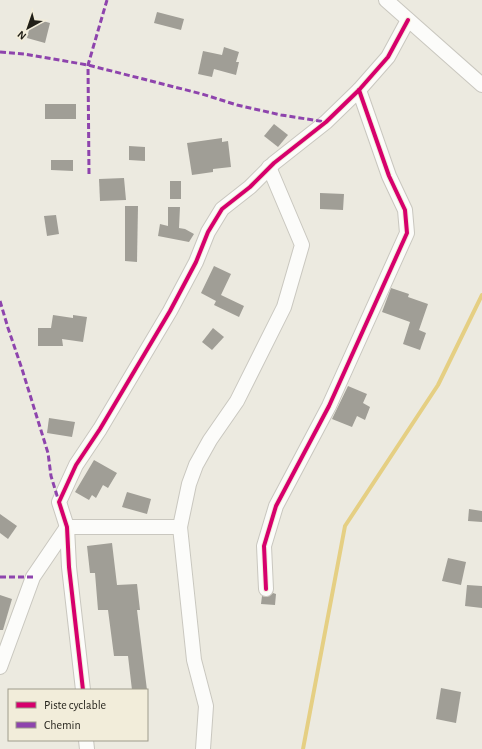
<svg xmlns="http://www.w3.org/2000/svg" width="482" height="749" viewBox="0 0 482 749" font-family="'Alegreya Sans',sans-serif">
  <rect width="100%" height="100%" fill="#eceae0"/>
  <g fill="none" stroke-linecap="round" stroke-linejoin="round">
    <polyline stroke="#e5cf83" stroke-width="4" points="303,749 345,526 438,385 482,295"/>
  </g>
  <g fill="#a09e96">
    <polygon points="157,12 184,19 181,30 154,23"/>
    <polygon points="32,18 50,23 45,43 27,38"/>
    <polygon points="224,47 239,52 236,62 239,62 236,75 214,69 212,77 198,74 203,51 222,55"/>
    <rect x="45" y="104" width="31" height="15"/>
    <polygon points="274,124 288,135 278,147 264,136"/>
    <polygon points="222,138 222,142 228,141 231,167 213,169 213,172 192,175 187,143"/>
    <polygon points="129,146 145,147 145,161 129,160"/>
    <polygon points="51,160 73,160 73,171 51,170"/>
    <polygon points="124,178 126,200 100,201 99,179"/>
    <rect x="170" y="181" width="11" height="18"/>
    <polygon points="320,193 344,194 343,210 320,209"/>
    <polygon points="125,206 138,206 137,262 125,261"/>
    <polygon points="168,207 180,207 179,228 185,229 194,234 189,242 158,236 160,224 168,226"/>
    <polygon points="56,215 59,234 47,236 44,216"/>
    <polygon points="214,266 231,274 221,295 244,306 239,317 214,305 216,301 201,293"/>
    <polygon points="391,288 409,294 408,297 428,304 419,330 426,333 420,350 403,344 410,322 382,312"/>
    <polygon points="53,315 73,318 73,315 87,317 83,342 62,339 63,346 38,346 38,328 51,328"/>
    <polygon points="213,328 224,337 212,350 202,342"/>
    <polygon points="348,386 367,394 363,403 370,407 365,420 357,416 352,427 332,419"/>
    <polygon points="49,418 75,422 72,437 47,433"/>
    <polygon points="94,460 117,473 108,488 103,485 96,498 92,495 89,500 75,492"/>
    <polygon points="127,492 151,499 147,514 122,507"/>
    <polygon points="469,509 482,511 482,522 468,521"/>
    <polygon points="0,514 17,526 8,539 0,533"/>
    <polygon points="112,543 117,585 137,584 140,610 137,610 147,690 132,690 128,656 114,656 108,610 98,610 95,573 90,573 87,546"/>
    <polygon points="448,558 466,562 461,585 442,581"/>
    <polygon points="467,585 482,586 482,608 465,606"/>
    <polygon points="273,593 276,594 275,605 261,604 262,596 267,597"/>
    <polygon points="0,595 12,599 3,630 0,630"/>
    <polygon points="441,688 461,692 456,723 436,719"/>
  </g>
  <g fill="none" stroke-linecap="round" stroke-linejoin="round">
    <defs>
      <g id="street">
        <polyline points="386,0 482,85"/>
        <polyline points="67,527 180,527 189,484 196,465 210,440 237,401 284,307 302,245 269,167"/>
        <polyline points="180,527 194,660 206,706 203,749"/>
        <polyline points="266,589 264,546 276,506 329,406 407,233 405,210 389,176 359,90"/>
        <polyline points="0,667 33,577 67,527"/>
        <polyline points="83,690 69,567 67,527 59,502 76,465 100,429 170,311 196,262 208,232 222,209 250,187 274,163 326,122 359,90 388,57 408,20"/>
        <polyline points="86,740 87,749"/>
      </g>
    </defs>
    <use href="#street" stroke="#c9c7bf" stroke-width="16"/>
    <use href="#street" stroke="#fcfcfa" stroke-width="14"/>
    <g stroke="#8e44ad" stroke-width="3" stroke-dasharray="6 3" stroke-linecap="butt">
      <polyline points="0,52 24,54 88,65 202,94 237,105 281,115 326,122"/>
      <polyline points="89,174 88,65 107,0"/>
      <polyline points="0,301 8,328 22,369 48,453 51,476 59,502"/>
      <polyline points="0,577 33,577"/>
    </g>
    <defs>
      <g id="cycleway">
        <polyline points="266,589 264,546 276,506 329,406 407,233 405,210 389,176 359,90"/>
        <polyline points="83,690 69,567 67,527 59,502 76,465 100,429 170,311 196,262 208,232 222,209 250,187 274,163 326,122 359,90 388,57 408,20"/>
      </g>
    </defs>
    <use href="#cycleway" stroke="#f2edda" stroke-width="6"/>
    <use href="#cycleway" stroke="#d6006c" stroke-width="4"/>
  </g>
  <rect x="8" y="689" width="140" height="52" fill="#f2edda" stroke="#9e9b8c"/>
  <rect x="16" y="702" width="20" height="6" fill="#d6006c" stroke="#9e9b8c"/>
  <text x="44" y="709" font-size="12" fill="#211f18">Piste cyclable</text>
  <rect x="16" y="722" width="20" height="6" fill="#8e44ad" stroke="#9e9b8c"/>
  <text x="44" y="729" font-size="12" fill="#211f18">Chemin</text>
  <g transform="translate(28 28) rotate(220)" stroke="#f2edda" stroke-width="3" paint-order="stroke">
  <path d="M0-3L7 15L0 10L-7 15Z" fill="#211f18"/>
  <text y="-6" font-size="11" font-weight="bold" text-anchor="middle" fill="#211f18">N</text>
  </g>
</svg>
